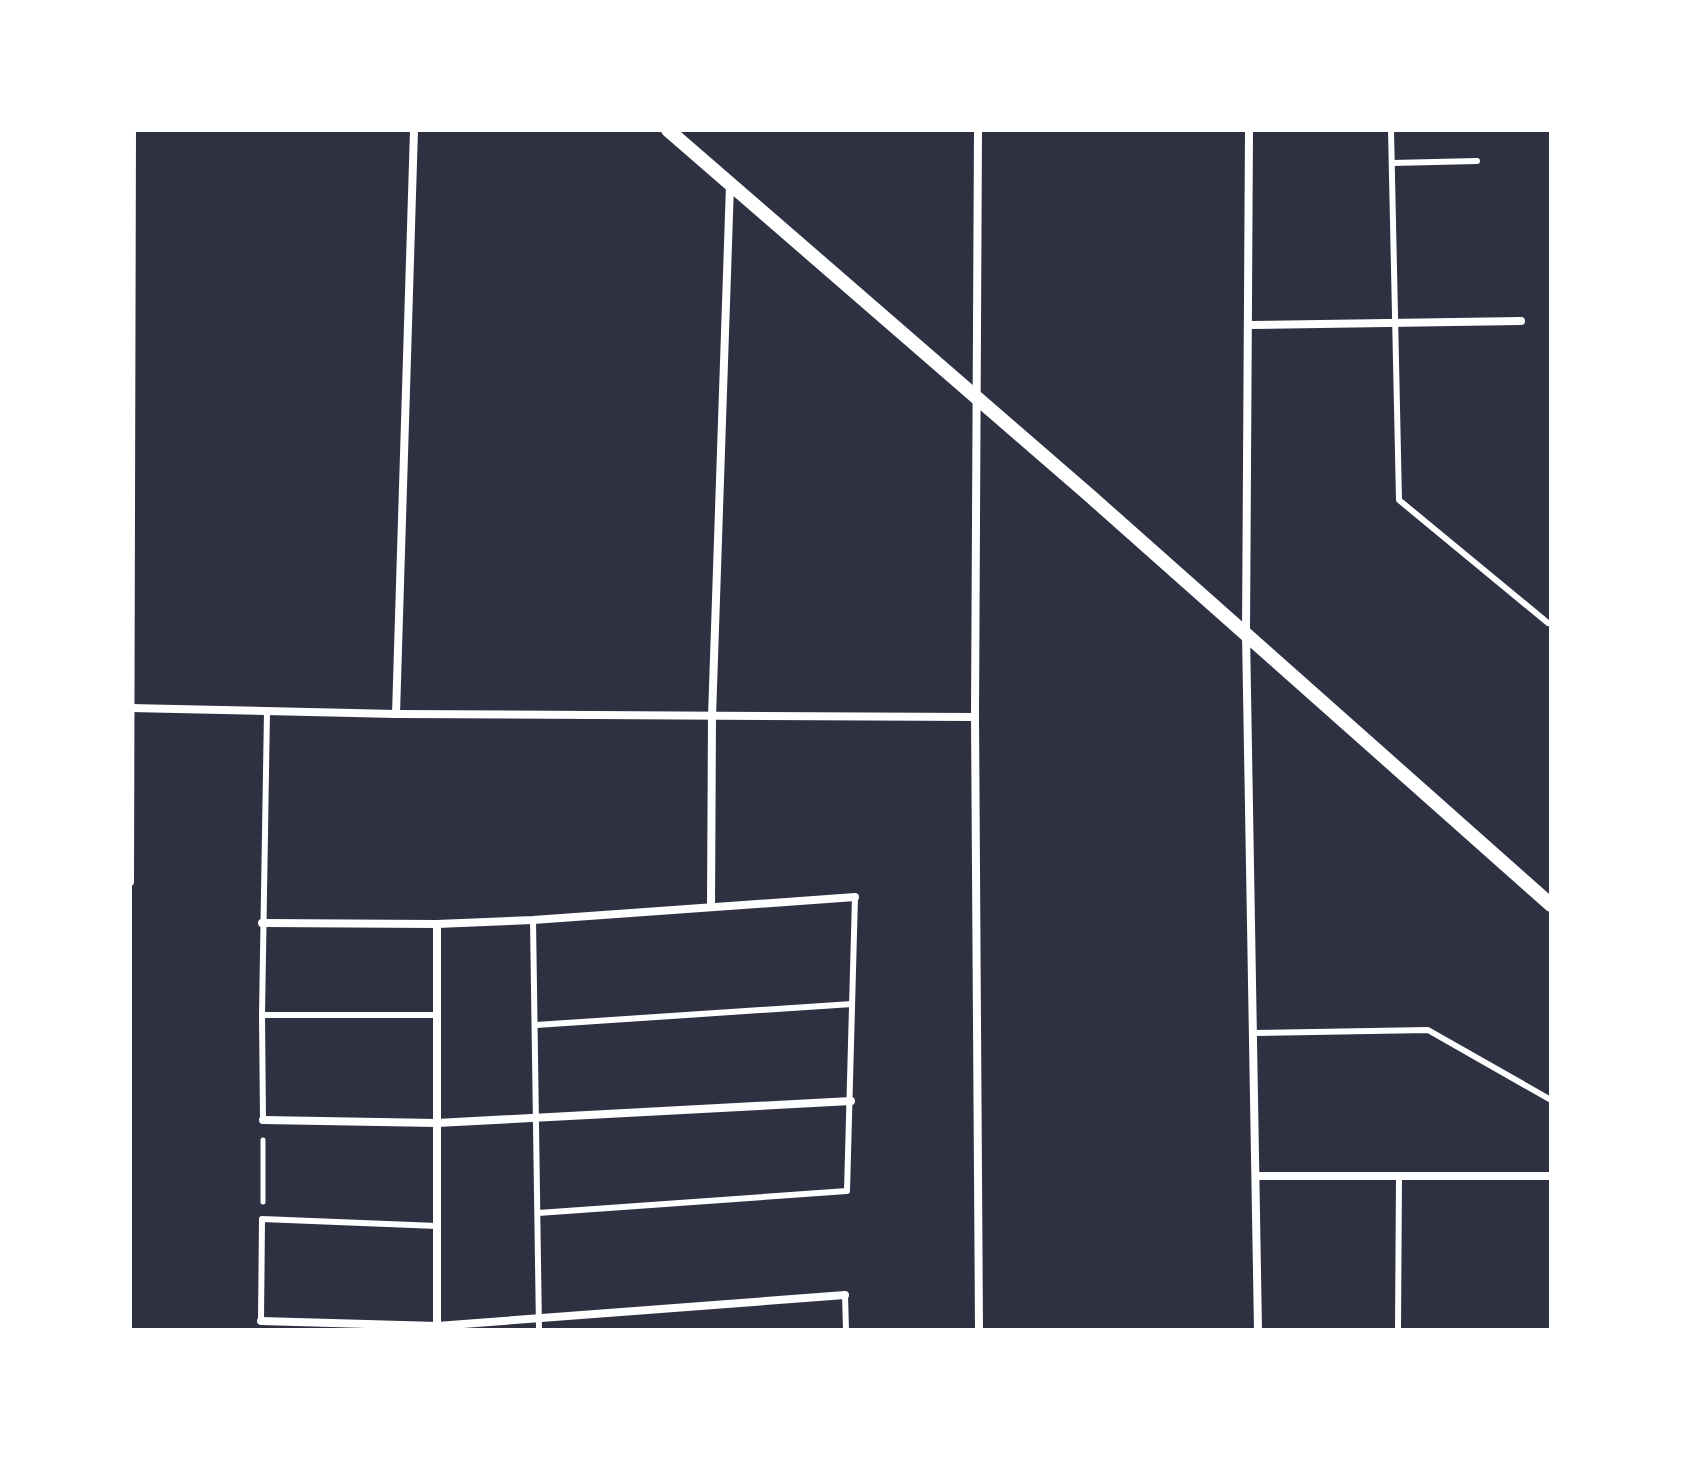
<svg xmlns="http://www.w3.org/2000/svg" width="1681" height="1460" viewBox="0 0 1681 1460" font-family="Figtree,sans-serif">
  <rect width="100%" height="100%" fill="#2d3142"/>
  <g fill="none" stroke-linecap="round" stroke-linejoin="round">
    <polyline stroke="#fff" stroke-width="5" points="263,1202 263,1140"/>
    <g stroke="#fff" stroke-width="6">
      <polyline points="1391,130 1399,500 1548,623"/>
      <polyline points="1392,163 1477,161"/>
      <polyline points="267,711 262,1015 437,1015"/>
      <polyline points="533,920 539,1330"/>
      <polyline points="262,1015 263,1120"/>
      <polyline points="536,1025 852,1004"/>
      <polyline points="1253,1033 1428,1030 1551,1100"/>
      <polyline points="538,1213 847,1191 855,897"/>
      <polyline points="845,1295 846,1330"/>
      <polyline points="261,1321 262,1219 437,1226"/>
      <polyline points="1398,1330 1399,1176"/>
    </g>
    <g stroke="#fff" stroke-width="8">
      <polyline points="978,130 975,717 979,1330"/>
      <polyline points="1249,130 1246,634 1258,1330"/>
      <polyline points="1249,325 1521,321"/>
      <polyline points="130,708 396,714 975,717"/>
      <polyline points="396,714 414,130"/>
      <polyline points="130,882 132,130"/>
      <polyline points="711,907 712,717 730,185"/>
      <polyline points="262,923 437,924 533,920 855,897"/>
      <polyline points="437,924 437,1329"/>
      <polyline points="263,1120 437,1123 851,1101"/>
      <polyline points="1257,1176 1551,1176"/>
      <polyline points="261,1321 437,1326 845,1295"/>
    </g>
    <polyline stroke="#fff" stroke-width="14" points="668,130 1089,495 1551,905"/>
  </g>
  <rect width="1681" height="1460" fill="none" stroke="#ffffff" stroke-width="264"/>
</svg>
